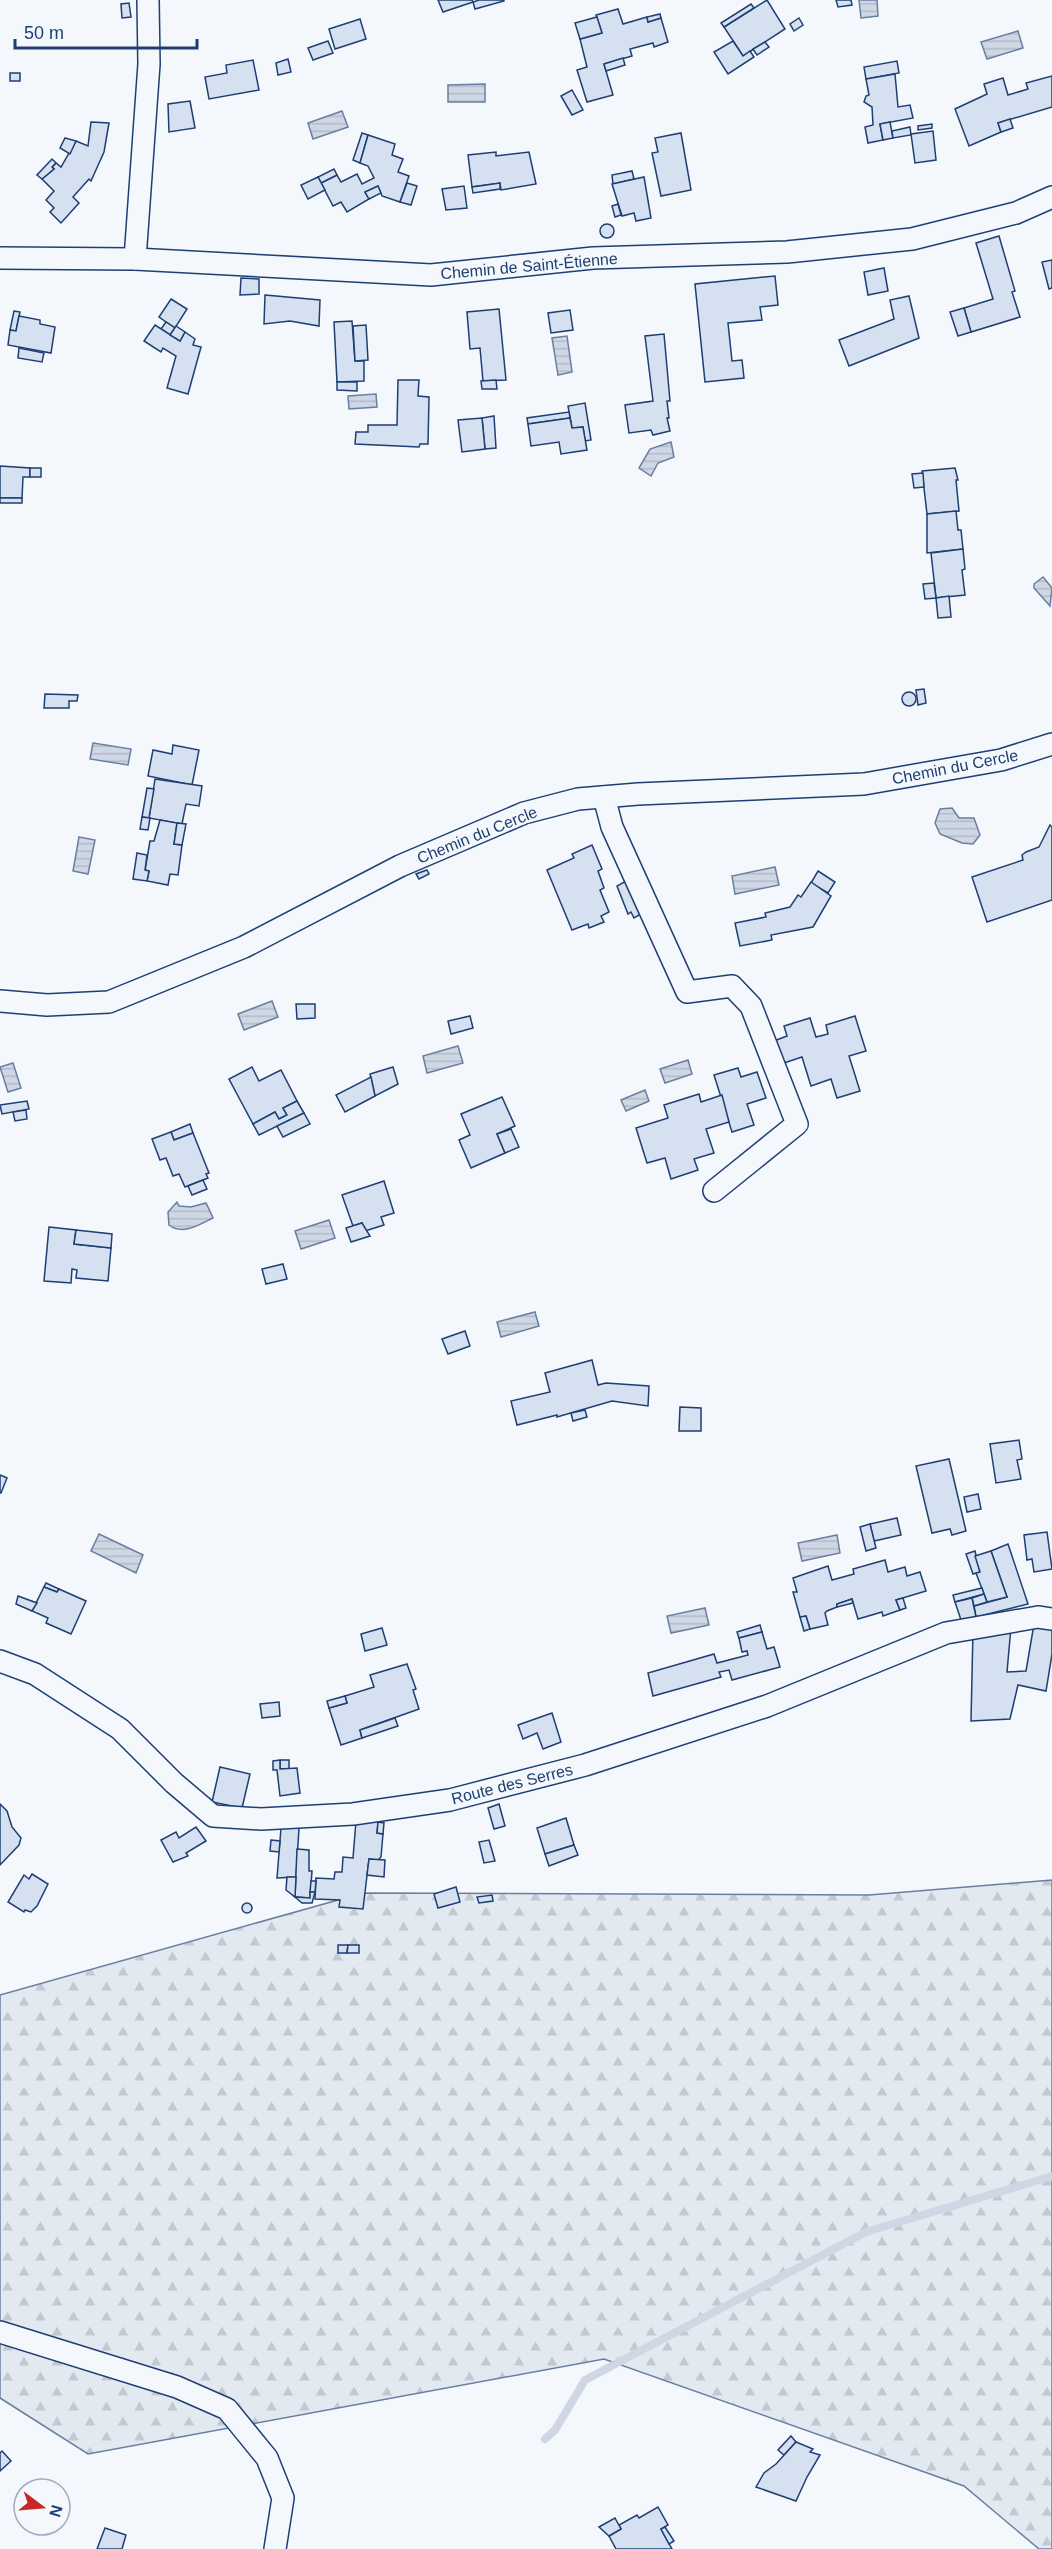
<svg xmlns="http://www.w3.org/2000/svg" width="1052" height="2549" viewBox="0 0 1052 2549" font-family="Helvetica,sans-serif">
  <defs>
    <pattern id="forest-firs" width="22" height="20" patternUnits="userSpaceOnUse" patternTransform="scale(1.5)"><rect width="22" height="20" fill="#e3e9f0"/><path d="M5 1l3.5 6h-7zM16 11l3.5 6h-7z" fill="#c2c9d1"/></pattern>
    <pattern id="water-rules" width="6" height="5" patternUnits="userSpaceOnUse" patternTransform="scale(1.5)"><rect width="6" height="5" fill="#cfd7e4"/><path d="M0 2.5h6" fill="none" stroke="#b1bac7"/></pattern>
  </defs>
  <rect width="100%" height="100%" fill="#f4f7fb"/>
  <polygon fill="url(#forest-firs)" stroke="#687fa3" stroke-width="1.5" points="1052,1880 1052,2549 1039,2549 964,2486 604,2359 88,2454 0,2398 0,1995 363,1893 869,1895"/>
  <g fill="url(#water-rules)" stroke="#687fa3" stroke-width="1.5">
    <polygon points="859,0 877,0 878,16 861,18"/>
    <polygon points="1018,31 1023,48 987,59 981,42"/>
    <polygon points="485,84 485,102 448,102 448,85"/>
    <polygon points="342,111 348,127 313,139 308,123"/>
    <polygon points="567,336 572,372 558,375 552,338"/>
    <polygon points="376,394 377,407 349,409 348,396"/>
    <polygon points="671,442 674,457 658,463 651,476 639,468 650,449"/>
    <polygon points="1043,577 1052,588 1050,606 1034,588 1034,584"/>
    <polygon points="93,743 131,749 128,765 90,759"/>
    <polygon points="952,808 959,818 974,818 980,835 973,844 962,843 940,834 935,823 940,809"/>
    <polygon points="79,837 95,840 88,874 73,871"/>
    <polygon points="775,867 779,885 735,894 732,876"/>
    <polygon points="272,1001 278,1017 244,1030 238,1014"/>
    <polygon points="458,1046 463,1063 427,1073 423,1056"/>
    <polygon points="688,1060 692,1074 665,1083 660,1069"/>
    <polygon points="13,1063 21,1088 8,1092 0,1067"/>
    <polygon points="645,1090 649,1101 626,1111 621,1100"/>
    <path d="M177,1202L179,1206L191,1207L206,1203L213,1218C200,1224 183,1236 169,1225L168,1212Z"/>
    <polygon points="329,1220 335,1238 301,1249 295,1231"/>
    <polygon points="535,1312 539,1326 501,1337 497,1322"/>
    <polygon points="99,1534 143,1555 136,1573 91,1551"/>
    <polygon points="837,1535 840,1553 802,1561 798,1543"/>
    <polygon points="705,1608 709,1625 671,1633 667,1616"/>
  </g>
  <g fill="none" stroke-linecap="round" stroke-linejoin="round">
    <polyline stroke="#cfd7e4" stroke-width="8" points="545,2439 555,2430 585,2380 866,2232 1052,2176"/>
  </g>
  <g fill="#d5e0f0" stroke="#1d3f73" stroke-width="1.5">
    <polygon points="438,0 472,0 473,2 443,12"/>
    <polygon points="479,0 504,0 504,1 475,9 473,2"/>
    <polygon points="767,0 785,29 743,56 724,27"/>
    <polygon points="836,0 851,0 852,5 838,7"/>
    <polygon points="129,3 131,17 122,18 121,4"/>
    <polygon points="751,4 754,8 724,27 721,23"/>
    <polygon points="618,9 623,24 647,17 648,22 661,18 668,42 654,47 653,43 630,49 632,56 604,64 613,95 587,102 577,70 587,67 580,39 602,33 596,15"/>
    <polygon points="660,14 661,18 648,22 647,17"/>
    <polygon points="597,17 602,33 580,39 575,23"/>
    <polygon points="799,18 803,25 794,31 790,24"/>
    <polygon points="360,19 366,39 335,49 329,29"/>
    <polygon points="328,41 333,53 313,60 308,48"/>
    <polygon points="733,41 743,56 750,51 754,57 728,74 714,52"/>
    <polygon points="765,42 769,47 757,55 753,49"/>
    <polygon points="623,58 625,65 606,71 604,64"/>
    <polygon points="288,59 291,72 278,75 276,63"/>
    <polygon points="253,60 259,90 209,99 205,77 227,73 226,65"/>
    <polygon points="897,61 899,73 866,79 864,67"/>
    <rect x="10" y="73" width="10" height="8"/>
    <polygon points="895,74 898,107 910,105 913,118 880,124 883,140 868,143 865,127 873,125 872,107 864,102 866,96 869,95 866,79"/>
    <polygon points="1052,76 1052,107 998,123 1001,132 969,146 955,109 987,94 984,84 1003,78 1008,95 1028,89 1026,83"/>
    <polygon points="572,90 583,110 572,115 561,96"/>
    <polygon points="190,101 195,128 169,132 168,104"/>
    <polygon points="1010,119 1013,128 1001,132 998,123"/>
    <polygon points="91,122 109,123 104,152 91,181 89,179 73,197 79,203 61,223 50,212 54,208 46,200 54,191 42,179 54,169 52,167 56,163 61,167 76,141 88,146"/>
    <polygon points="890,122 893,138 883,140 880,124"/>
    <polygon points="932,124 932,128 918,130 918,126"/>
    <polygon points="910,127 911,135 893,138 892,131"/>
    <polygon points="933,131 936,160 915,163 911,134"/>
    <polygon points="362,133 368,135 360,163 353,160"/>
    <polygon points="681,133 691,190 661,196 652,153 658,152 655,138"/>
    <polygon points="368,135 395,144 392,155 403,159 398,172 409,176 400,202 382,196 378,186 365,192 369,199 347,212 341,202 333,206 321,183 337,175 341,182 357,174 362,184 374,178 368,166 360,163"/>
    <polygon points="65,138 76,141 70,154 60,148"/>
    <polygon points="496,152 496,156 529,152 536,184 501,190 500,183 472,187 468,155"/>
    <polygon points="52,159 56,163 52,167 54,169 42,179 37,175"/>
    <polygon points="334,169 337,175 321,183 318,177"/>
    <polygon points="632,171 634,179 613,184 612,175"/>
    <polygon points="318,177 325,190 308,199 301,185"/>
    <polygon points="644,177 651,218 636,221 634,213 622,216 612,184"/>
    <polygon points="407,183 417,186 411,205 400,202"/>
    <polygon points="500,183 500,189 473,193 472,187"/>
    <polygon points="378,186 381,193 369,199 365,192"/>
    <polygon points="464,186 467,208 446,210 442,189"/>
    <polygon points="618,204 621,215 615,217 612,206"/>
    <circle cx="607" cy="231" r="7"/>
    <polygon points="999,236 1015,291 1012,292 1020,317 971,332 964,308 993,299 976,243"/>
    <polygon points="1052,260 1052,288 1049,289 1042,262"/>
    <polygon points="884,268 888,291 868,295 864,272"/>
    <polygon points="775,276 778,305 760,307 762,320 728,323 732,361 742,360 744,378 705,382 695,284"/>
    <polygon points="241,278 259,279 259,294 240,295"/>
    <polygon points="265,295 320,300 319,326 290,321 264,324"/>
    <polygon points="909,296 919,338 849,366 839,340 894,319 890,300"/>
    <polygon points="171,299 187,309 175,328 159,317"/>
    <polygon points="964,308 971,332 958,336 950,312"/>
    <polygon points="499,309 506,380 483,381 480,348 470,349 467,312"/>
    <polygon points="570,310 573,330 551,333 548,313"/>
    <polygon points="14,311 20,312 16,331 10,330"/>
    <polygon points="19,316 40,320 40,324 55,327 51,353 8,345 10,330 16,331"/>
    <polygon points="352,321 355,361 364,361 364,381 337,382 334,322"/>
    <polygon points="166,322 175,328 170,335 161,329"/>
    <polygon points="155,325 180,341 185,332 195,339 193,345 201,347 188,394 167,388 176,356 163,348 161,352 144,341"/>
    <polygon points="366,325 368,360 355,361 353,326"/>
    <polygon points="176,326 185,332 180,341 170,335"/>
    <polygon points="664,334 670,401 667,401 669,418 667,418 670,431 653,435 651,430 629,433 625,405 653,401 645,336"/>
    <polygon points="19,348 44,353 42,362 18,358"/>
    <polygon points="398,380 419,380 418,396 429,397 428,444 420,444 419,447 355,444 356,432 368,432 368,425 397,425"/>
    <polygon points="496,380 497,389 482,389 481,381"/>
    <polygon points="337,382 357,382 357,391 337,390"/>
    <polygon points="585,403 591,440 585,441 583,427 572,428 568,406"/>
    <polygon points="569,412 570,418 528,424 527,418"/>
    <polygon points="494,416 496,448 485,449 482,418"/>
    <polygon points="482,418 485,449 462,452 458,420"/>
    <polygon points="570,418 572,428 583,427 587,450 561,454 559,442 531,446 528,424"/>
    <polygon points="0,466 30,468 30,477 23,477 22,498 0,498"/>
    <rect x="30" y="468" width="11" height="9"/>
    <polygon points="955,468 958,480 956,480 959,511 927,514 922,471"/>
    <polygon points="923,473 924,487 914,488 912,474"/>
    <rect x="0" y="498" width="22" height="5"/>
    <polygon points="956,511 958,530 961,530 963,549 927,553 927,514"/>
    <polygon points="963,549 965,569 962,570 965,595 936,598 931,553"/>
    <polygon points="934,583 936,598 925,599 923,584"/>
    <polygon points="949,596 951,617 938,618 936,598"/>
    <polygon points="924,689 926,703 918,705 916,690"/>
    <circle cx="909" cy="699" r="7"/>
    <polygon points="45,694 78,695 77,701 69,701 69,708 44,708"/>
    <polygon points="173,745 199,750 192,785 148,776 153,750 172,754"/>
    <polygon points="155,779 202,786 199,806 186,804 182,824 149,818"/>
    <polygon points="147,788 154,789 149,818 142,817"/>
    <polygon points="142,817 150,818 148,830 140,829"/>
    <polygon points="160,820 177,823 174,844 182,845 178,875 170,874 168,885 147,881 149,871 145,870 150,841 154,841"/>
    <polygon points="177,823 186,824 182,845 174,844"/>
    <polygon points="1050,825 1052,827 1052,900 987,922 972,877 1023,860 1022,855 1026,852 1039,847"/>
    <polygon points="592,845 602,869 598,871 604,888 600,890 609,912 601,916 604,922 589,928 588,924 572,930 547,870 574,858 572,854"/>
    <polygon points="137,853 147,855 145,870 149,871 147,881 133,879"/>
    <polygon points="427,870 429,874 419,879 416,874"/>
    <polygon points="818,871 835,882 828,893 811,883"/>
    <polygon points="626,881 641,914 634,918 631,912 628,914 617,886"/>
    <polygon points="811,882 831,896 813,927 771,935 772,940 740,946 735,923 766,917 765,913 790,907 798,895 801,897"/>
    <polygon points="296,1004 315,1004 315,1018 297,1019"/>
    <polygon points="470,1016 473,1028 451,1034 448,1021"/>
    <polygon points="855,1016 866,1051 849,1056 860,1091 837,1098 831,1079 811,1086 802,1057 781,1064 774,1041 787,1036 784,1026 810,1018 816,1037 828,1034 826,1025"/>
    <polygon points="252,1067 259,1081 281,1070 297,1101 283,1108 287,1115 279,1119 275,1112 253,1124 229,1079"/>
    <polygon points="393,1067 398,1084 375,1096 370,1074"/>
    <polygon points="738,1068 741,1077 757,1072 766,1098 747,1104 754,1125 732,1132 714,1075"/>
    <polygon points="371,1077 375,1096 345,1112 336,1095"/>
    <polygon points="699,1094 701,1102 722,1095 729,1122 706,1129 714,1153 694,1159 698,1170 671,1179 665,1158 647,1163 636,1128 668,1118 664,1105"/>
    <polygon points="502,1097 515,1126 497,1134 505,1153 471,1168 459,1140 470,1135 461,1114"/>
    <polygon points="27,1101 29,1109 2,1114 0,1105"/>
    <polygon points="297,1101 304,1113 259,1135 253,1124 275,1112 279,1119 287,1115 283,1108"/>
    <polygon points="26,1110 27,1119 15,1121 13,1112"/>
    <polygon points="304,1113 310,1124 283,1137 277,1126"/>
    <polygon points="190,1124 193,1133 174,1140 171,1132"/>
    <polygon points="511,1129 519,1147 505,1153 497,1134"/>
    <polygon points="171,1132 174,1140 193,1133 209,1173 206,1174 208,1178 185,1187 179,1174 173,1176 166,1158 160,1160 152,1139"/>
    <polygon points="203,1180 207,1189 192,1195 188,1186"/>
    <polygon points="384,1181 394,1213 381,1217 384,1225 365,1231 362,1223 353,1226 342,1195"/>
    <polygon points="362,1223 370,1236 351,1242 346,1228"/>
    <polygon points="49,1227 76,1230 74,1244 111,1248 108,1281 76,1278 77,1270 72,1269 71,1283 44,1281"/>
    <polygon points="76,1230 112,1234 111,1248 74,1244"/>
    <polygon points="283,1264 287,1279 266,1284 262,1269"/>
    <polygon points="465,1331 470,1346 448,1354 442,1339"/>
    <polygon points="592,1360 598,1385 606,1383 649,1386 648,1406 612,1401 557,1417 557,1415 517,1425 511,1401 550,1392 545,1373"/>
    <polygon points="680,1407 701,1408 701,1431 679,1431"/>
    <polygon points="585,1410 587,1417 573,1421 571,1413"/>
    <polygon points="1019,1440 1022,1459 1017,1460 1021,1479 996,1483 990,1444"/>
    <polygon points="949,1459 966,1531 952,1535 950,1529 932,1533 916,1466"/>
    <polygon points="0,1475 7,1478 1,1493 0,1493"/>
    <polygon points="978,1494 981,1509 967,1512 964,1497"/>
    <polygon points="897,1518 901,1535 874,1541 870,1524"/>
    <polygon points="870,1524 876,1548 866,1551 860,1527"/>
    <polygon points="1047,1532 1052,1569 1034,1572 1032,1559 1027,1560 1024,1535"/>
    <polygon points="1008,1544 1028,1604 976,1617 974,1606 1007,1597 991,1551"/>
    <polygon points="975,1551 980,1572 973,1574 966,1554"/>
    <polygon points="991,1551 1007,1597 987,1602 976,1573 980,1572 975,1556"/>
    <polygon points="885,1560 888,1572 905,1567 907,1576 920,1572 926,1591 896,1600 900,1610 883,1616 882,1612 858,1619 852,1599 837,1604 837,1607 827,1611 825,1613 828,1625 810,1629 806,1616 800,1617 793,1592 797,1592 793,1578 828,1566 832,1580 854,1574 853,1569"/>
    <polygon points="46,1583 59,1589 57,1592 44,1587"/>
    <polygon points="44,1587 57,1592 59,1589 86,1601 71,1634 46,1623 48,1618 32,1611"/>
    <polygon points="982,1588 984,1594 955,1602 953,1595"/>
    <polygon points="984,1594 987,1602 974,1606 972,1598"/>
    <polygon points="18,1596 37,1603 32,1611 16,1604"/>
    <polygon points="903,1598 906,1608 900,1610 896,1600"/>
    <polygon points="972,1598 976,1617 961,1620 955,1602"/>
    <polygon points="852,1599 853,1603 837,1607 837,1604"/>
    <polygon points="806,1616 810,1629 804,1631 800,1617"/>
    <polygon points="1034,1624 1052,1627 1052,1654 1046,1691 1018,1685 1010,1719 971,1721 973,1630 1011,1627 1007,1672 1026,1671"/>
    <polygon points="760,1625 762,1632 739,1638 737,1632"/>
    <polygon points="382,1628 387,1645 365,1651 361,1634"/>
    <polygon points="762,1632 767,1649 774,1647 780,1667 732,1680 729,1670 719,1672 721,1677 653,1696 648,1673 714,1654 717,1663 748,1655 747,1651 742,1652 739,1638"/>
    <polygon points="407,1664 416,1689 413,1690 419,1709 360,1730 362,1738 341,1745 329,1708 347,1703 345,1696 374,1687 370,1675"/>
    <polygon points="345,1696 347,1703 329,1708 327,1701"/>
    <polygon points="279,1702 280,1716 262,1718 260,1704"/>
    <polygon points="552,1713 561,1742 543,1749 537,1733 523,1739 518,1725"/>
    <polygon points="395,1718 398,1726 362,1738 360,1730"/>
    <rect x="280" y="1760" width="9" height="9"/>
    <polygon points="280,1760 280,1769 297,1768 300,1793 280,1796 277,1770 273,1770 273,1761"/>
    <polygon points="220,1767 250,1774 242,1808 212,1802"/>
    <polygon points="0,1804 7,1811 12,1827 21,1838 19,1845 0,1865"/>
    <polygon points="499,1804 505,1826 494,1829 488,1808"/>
    <polygon points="566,1818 574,1845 545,1854 537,1828"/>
    <polygon points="356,1821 378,1822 377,1833 383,1834 381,1857 378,1860 369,1859 363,1909 339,1907 340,1900 315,1899 316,1878 334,1879 335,1872 342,1872 343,1857 353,1858"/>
    <polygon points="378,1822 384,1823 383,1834 377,1833"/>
    <polygon points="196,1827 206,1841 186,1853 188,1856 173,1862 161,1840 176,1832 179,1838"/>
    <polygon points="281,1828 299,1828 296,1877 277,1878"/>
    <polygon points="271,1840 280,1841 279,1852 270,1851"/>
    <polygon points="489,1840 495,1861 484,1863 479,1842"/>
    <polygon points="574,1845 578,1855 549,1866 545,1854"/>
    <polygon points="297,1849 309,1850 309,1871 312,1871 310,1898 295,1897"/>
    <polygon points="369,1859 385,1860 384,1877 367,1875"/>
    <polygon points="32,1874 48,1884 37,1906 31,1912 25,1910 24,1912 8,1902 24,1875 29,1879"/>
    <polygon points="287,1877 296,1877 295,1897 286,1890"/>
    <polygon points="311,1881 316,1881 315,1892 310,1892"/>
    <polygon points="456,1887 460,1902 438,1908 434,1894"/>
    <polygon points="310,1892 315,1892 312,1903 302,1903 295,1897 310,1898"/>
    <polygon points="492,1895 493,1901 479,1903 477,1897"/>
    <circle cx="247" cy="1908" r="5"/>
    <polygon points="338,1945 348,1945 347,1953 338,1953"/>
    <polygon points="348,1945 359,1945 359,1953 347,1953"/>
    <polygon points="791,2436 796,2442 784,2455 778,2450"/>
    <polygon points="796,2442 813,2449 810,2452 820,2455 807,2477 796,2501 756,2487 764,2473 776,2464"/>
    <polygon points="2,2451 11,2461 0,2471 0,2453"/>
    <polygon points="658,2507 668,2525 661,2529 672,2549 616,2549 609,2536 621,2529 619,2525 637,2515 639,2518"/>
    <polygon points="615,2518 621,2529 609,2536 599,2527"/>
    <polygon points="665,2527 674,2541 669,2544 661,2529"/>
    <polygon points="105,2528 126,2535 122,2549 97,2549"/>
  </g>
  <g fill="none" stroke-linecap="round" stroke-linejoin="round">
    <defs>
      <g id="minor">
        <polyline points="0,258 135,259 431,275 593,258 787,252 912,239 1016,213 1052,197"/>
        <polyline points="135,259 149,64 148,0"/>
        <polyline points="604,797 612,827 687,992 732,986 751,1006 797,1124 714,1191"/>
        <polyline points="0,1001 47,1005 109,1002 244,947 400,866 524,813 578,799 638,794 864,784 1001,760 1052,744"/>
        <polyline points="0,1661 35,1674 120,1729 174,1783 213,1816 261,1819 353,1814 450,1800 585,1765 767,1706 946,1633 1038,1617 1052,1619"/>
        <polyline points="0,2332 177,2387 227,2409 267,2458 283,2498 275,2549"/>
      </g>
    </defs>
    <use href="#minor" stroke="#1d3f73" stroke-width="24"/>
    <use href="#minor" stroke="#f4f7fb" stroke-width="21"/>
  </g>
  <g text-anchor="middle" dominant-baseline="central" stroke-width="4.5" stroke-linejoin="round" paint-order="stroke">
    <g font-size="16" fill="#1d3f73" stroke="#f4f7fb">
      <text transform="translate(529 266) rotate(-5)">Chemin de Saint-Étienne</text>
      <text transform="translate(955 767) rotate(-11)">Chemin du Cercle</text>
      <text transform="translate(477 835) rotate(-22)">Chemin du Cercle</text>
      <text transform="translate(512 1784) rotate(-14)">Route des Serres</text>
    </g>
  </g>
  <g transform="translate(42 2507) rotate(106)"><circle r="28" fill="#f4f7fb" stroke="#9eadc5" stroke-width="1.5"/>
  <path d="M0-4.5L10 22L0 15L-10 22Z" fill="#c62828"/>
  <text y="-9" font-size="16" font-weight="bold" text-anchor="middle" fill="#1d3f73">N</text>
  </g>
  <path d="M15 39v9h182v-9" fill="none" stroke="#1d3f73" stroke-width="3"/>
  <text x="24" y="39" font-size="18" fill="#1d3f73" stroke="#f4f7fb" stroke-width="4.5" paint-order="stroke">50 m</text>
</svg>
